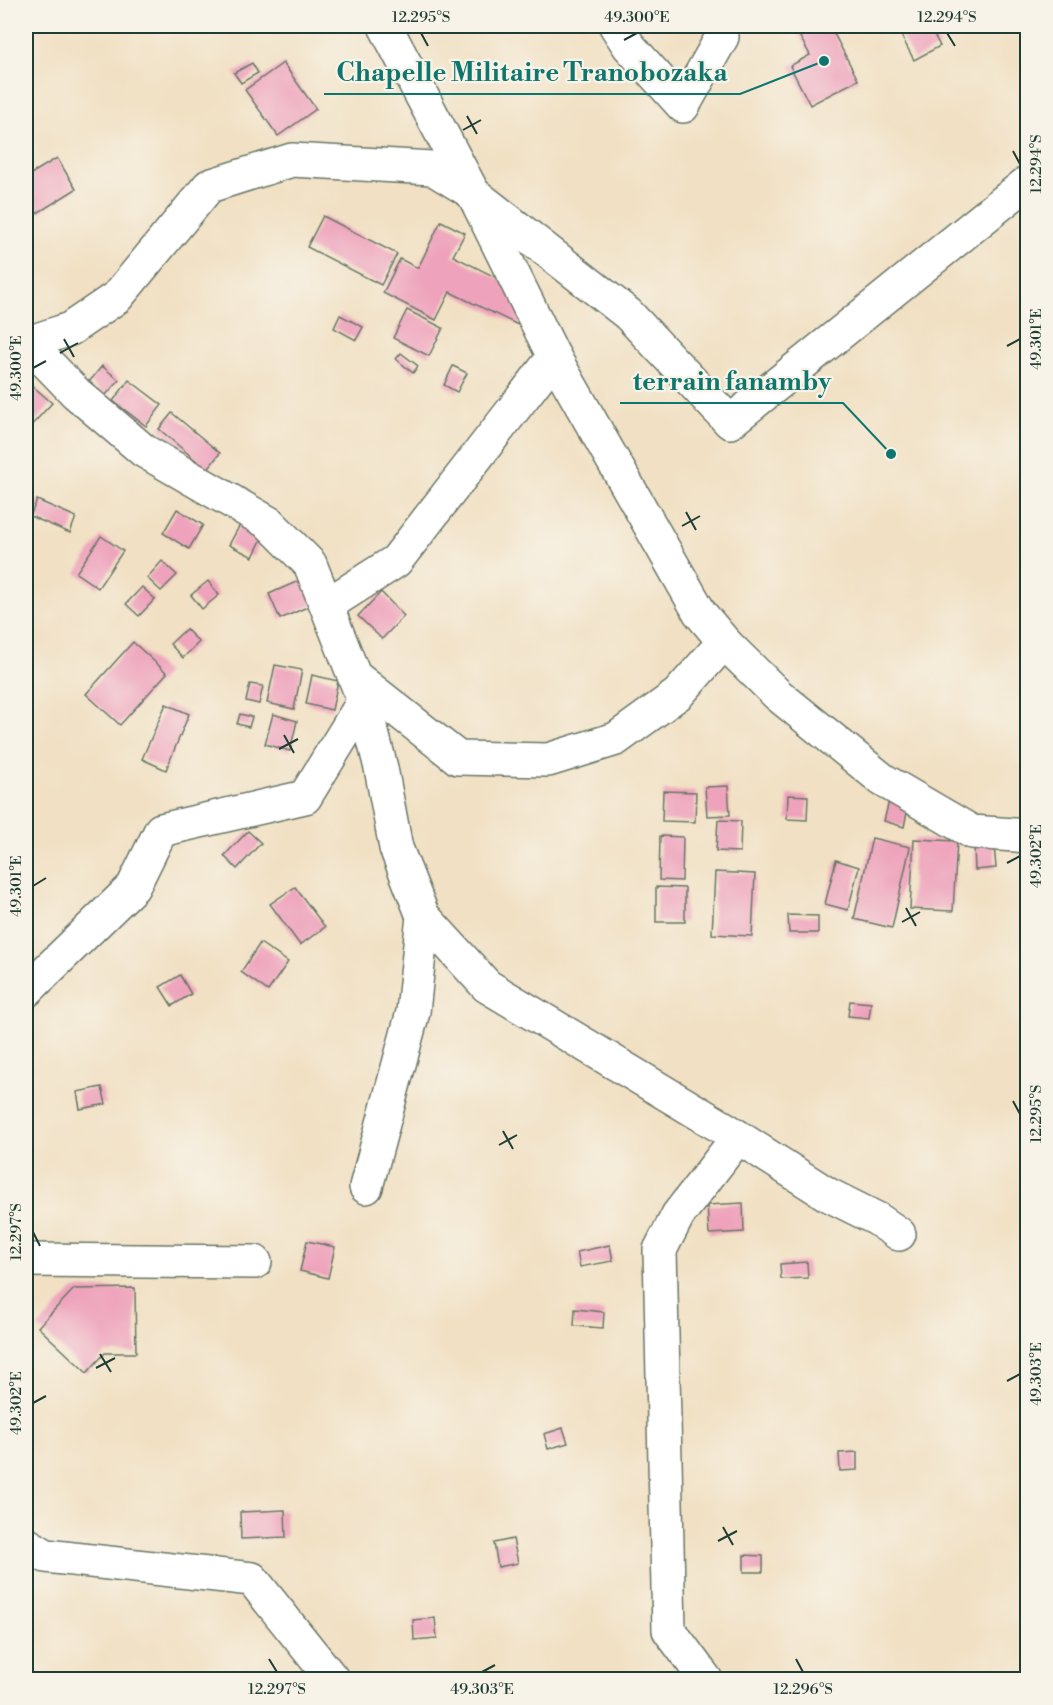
<svg xmlns="http://www.w3.org/2000/svg" width="1053" height="1705" viewBox="0 0 1053 1705" font-family="'Libre Bodoni',serif">
  <rect width="100%" height="100%" fill="#f7f3e8"/>
  <filter id="ink" filterUnits="userSpaceOnUse"><feTurbulence type="fractalNoise" baseFrequency=".0167" numOctaves="2"/><feDisplacementMap in="SourceGraphic" scale="12" xChannelSelector="R" yChannelSelector="G"/><feConvolveMatrix kernelMatrix="1 2 1 2 8 2 1 2 1" color-interpolation-filters="sRGB"/></filter>
  <filter id="wash" filterUnits="userSpaceOnUse"><feTurbulence type="fractalNoise" baseFrequency=".008" numOctaves="4" result="noise"/><feDisplacementMap in="SourceGraphic" scale="24" xChannelSelector="R" yChannelSelector="G"/><feGaussianBlur stdDeviation="1.35" result="paint"/><feColorMatrix in="noise" values="0 0 0 0 0 0 0 0 0 0 0 0 0 0 0 0 0 1.4 0 .05"/><feComposite in="paint" operator="in"/></filter>
  <g filter="url(#wash)">
    <rect width="100%" height="100%" fill="#f1e0c3"/>
    <g id="blocks">
      <g fill="#eea2bb">
        <polygon points="794,26 830,26 858,80 810,105 790,66 810,55"/>
        <polygon points="896,26 929,26 940,46 914,60"/>
        <polygon points="252,63 258,73 241,83 234,73"/>
        <polygon points="283,63 316,109 278,136 245,90"/>
        <polygon points="57,158 76,189 36,214 26,196 26,177"/>
        <polygon points="323,216 397,254 381,285 307,247"/>
        <polygon points="441,221 465,233 453,256 533,296 518,325 450,292 436,320 383,293 400,259 418,268"/>
        <polygon points="407,310 443,328 429,356 393,338"/>
        <polygon points="340,315 363,327 356,340 334,328"/>
        <polygon points="401,353 418,366 413,373 396,359"/>
        <polygon points="102,366 119,380 105,396 89,382"/>
        <polygon points="453,366 467,373 457,392 444,385"/>
        <polygon points="129,380 162,405 146,426 113,401"/>
        <polygon points="27,381 52,403 30,427 26,423 26,383"/>
        <polygon points="172,413 220,453 207,470 159,429"/>
        <polygon points="37,500 76,517 70,533 30,516"/>
        <polygon points="177,509 203,525 189,549 163,533"/>
        <polygon points="241,523 264,534 253,557 229,545"/>
        <polygon points="101,536 123,551 98,588 76,573"/>
        <polygon points="162,561 177,575 161,591 147,578"/>
        <polygon points="303,579 314,604 280,619 269,594"/>
        <polygon points="208,581 219,595 202,609 191,595"/>
        <polygon points="142,587 155,599 139,616 126,604"/>
        <polygon points="381,592 404,616 382,639 358,616"/>
        <polygon points="186,629 199,642 183,658 170,644"/>
        <polygon points="133,642 167,673 120,725 86,694"/>
        <polygon points="275,665 302,670 294,709 267,703"/>
        <polygon points="312,675 338,681 332,710 306,704"/>
        <polygon points="250,684 263,686 259,704 246,701"/>
        <polygon points="166,704 189,714 166,770 142,759"/>
        <polygon points="240,714 252,717 249,727 237,724"/>
        <polygon points="273,714 297,721 290,751 265,744"/>
        <polygon points="728,786 730,815 707,816 705,787"/>
        <polygon points="663,791 696,792 695,822 662,821"/>
        <polygon points="788,795 808,796 807,820 787,819"/>
        <polygon points="890,797 909,802 904,827 884,821"/>
        <polygon points="718,820 741,821 740,852 716,851"/>
        <polygon points="248,831 261,843 237,869 224,856"/>
        <polygon points="660,836 683,837 682,881 659,880"/>
        <polygon points="872,838 910,847 892,928 854,919"/>
        <polygon points="914,839 957,841 953,911 910,909"/>
        <polygon points="994,844 996,868 975,870 974,846"/>
        <polygon points="836,860 859,867 848,910 825,904"/>
        <polygon points="715,872 755,874 752,936 712,934"/>
        <polygon points="295,887 325,927 300,945 270,904"/>
        <polygon points="656,887 685,888 685,922 656,922"/>
        <polygon points="788,915 818,916 818,933 789,933"/>
        <polygon points="260,943 288,962 268,991 241,972"/>
        <polygon points="180,975 191,994 172,1006 160,987"/>
        <polygon points="850,1001 871,1003 869,1018 848,1016"/>
        <polygon points="102,1087 106,1104 80,1109 77,1092"/>
        <polygon points="743,1203 744,1232 709,1234 707,1205"/>
        <polygon points="307,1241 335,1247 328,1278 300,1271"/>
        <polygon points="610,1245 613,1261 580,1267 577,1252"/>
        <polygon points="807,1262 808,1278 781,1279 780,1264"/>
        <polygon points="135,1288 136,1353 105,1353 87,1373 38,1327 74,1289"/>
        <polygon points="575,1309 604,1312 603,1328 574,1326"/>
        <polygon points="563,1428 568,1443 548,1449 544,1434"/>
        <polygon points="857,1452 857,1470 840,1471 839,1453"/>
        <polygon points="285,1510 286,1537 241,1539 240,1512"/>
        <polygon points="513,1539 518,1563 498,1567 494,1543"/>
        <polygon points="744,1555 763,1556 763,1572 744,1572"/>
        <polygon points="435,1618 437,1638 414,1640 413,1620"/>
      </g>
    </g>
  </g>
  <g filter="url(#ink)">
    <use href="#blocks" fill-opacity="0" stroke="#687666" stroke-width="1.5"/>
    <g fill="none" stroke-linecap="round" stroke-linejoin="round">
      <defs>
        <g id="minor">
          <polyline points="385,26 473,193 554,357 700,613 726,644 778,695 883,780 972,832 1028,836"/>
          <polyline points="616,26 629,46 683,106 722,37"/>
          <polyline points="26,341 76,393 144,451 269,523 310,564 364,701 381,768 396,848 423,916 487,986 727,1130 827,1194 877,1219 899,1234"/>
          <polyline points="28,343 70,329 117,297 209,186 292,160 432,168 473,193 628,314 730,422 1028,182"/>
          <polyline points="327,605 396,561 554,357"/>
          <polyline points="354,676 458,758 548,760 616,739 678,694 716,651 726,644"/>
          <polyline points="26,991 133,887 161,830 305,797 364,701"/>
          <polyline points="366,1187 413,1012 423,916"/>
          <polyline points="26,1260 255,1262"/>
          <polyline points="26,1544 46,1556 252,1579 333,1680"/>
          <polyline points="706,1680 669,1630 660,1250 678,1215 738,1137"/>
        </g>
      </defs>
      <use href="#minor" stroke="#687666" stroke-width="36"/>
      <use href="#minor" stroke="#fff" stroke-width="33"/>
    </g>
  </g>
  <path fill="none" stroke="#1f3d34" stroke-width="2" d="M421,33L428,46M947,33L955,46M624,40L637,33M467,116L477,134M463,130L481,120M1013,151L1020,164M64,339L74,357M1007,346L1020,339M60,353L78,343M33,368L46,361M686,512L696,530M682,526L700,516M284,735L294,753M279,749L298,739M1007,863L1020,856M33,886L46,878M906,908L916,926M902,922L920,912M1013,1101L1020,1114M503,1131L513,1149M499,1145L517,1135M33,1232L40,1246M100,1354L111,1372M96,1368L115,1358M1007,1381L1020,1374M33,1403L46,1396M723,1527L733,1545M718,1541L737,1531M269,1659L277,1672M796,1659L803,1672M482,1672L495,1665"/>
  <path fill="none" stroke="#0f766e" stroke-width="2" d="M824 61L740 94H324M891 454L843 403H620"/>
  <g fill="#0f766e" stroke="#f7f3e8" stroke-width="2">
    <circle cx="824" cy="61" r="6"/>
    <circle cx="891" cy="454" r="6"/>
  </g>
  <g font-size="26" text-anchor="middle" font-weight="bold" fill="#0f766e" stroke="#f7f3e8" stroke-width="4.5" stroke-linejoin="round" paint-order="stroke">
    <text x="532" y="81">Chapelle Militaire Tranobozaka</text>
    <text x="732" y="390">terrain fanamby</text>
  </g>
  <rect width="1053" height="1705" fill="none" stroke="#f7f3e8" stroke-width="66"/>
  <rect x="33" y="33" width="987" height="1639" fill="none" stroke="#1f3d34" stroke-width="2"/>
  <g font-size="15" text-anchor="middle" fill="#1f3d34">
    <text x="421" y="22">12.295°S</text>
    <text x="637" y="22">49.300°E</text>
    <text x="947" y="22">12.294°S</text>
    <text transform="translate(1036 164) rotate(-90)" y="5">12.294°S</text>
    <text transform="translate(1036 339) rotate(-90)" y="5">49.301°E</text>
    <text transform="translate(16 368) rotate(-90)" y="5">49.300°E</text>
    <text transform="translate(1036 856) rotate(-90)" y="5">49.302°E</text>
    <text transform="translate(16 886) rotate(-90)" y="5">49.301°E</text>
    <text transform="translate(1036 1114) rotate(-90)" y="5">12.295°S</text>
    <text transform="translate(16 1232) rotate(-90)" y="5">12.297°S</text>
    <text transform="translate(1036 1374) rotate(-90)" y="5">49.303°E</text>
    <text transform="translate(16 1403) rotate(-90)" y="5">49.302°E</text>
    <text x="277" y="1694">12.297°S</text>
    <text x="482" y="1694">49.303°E</text>
    <text x="803" y="1694">12.296°S</text>
  </g>
</svg>
